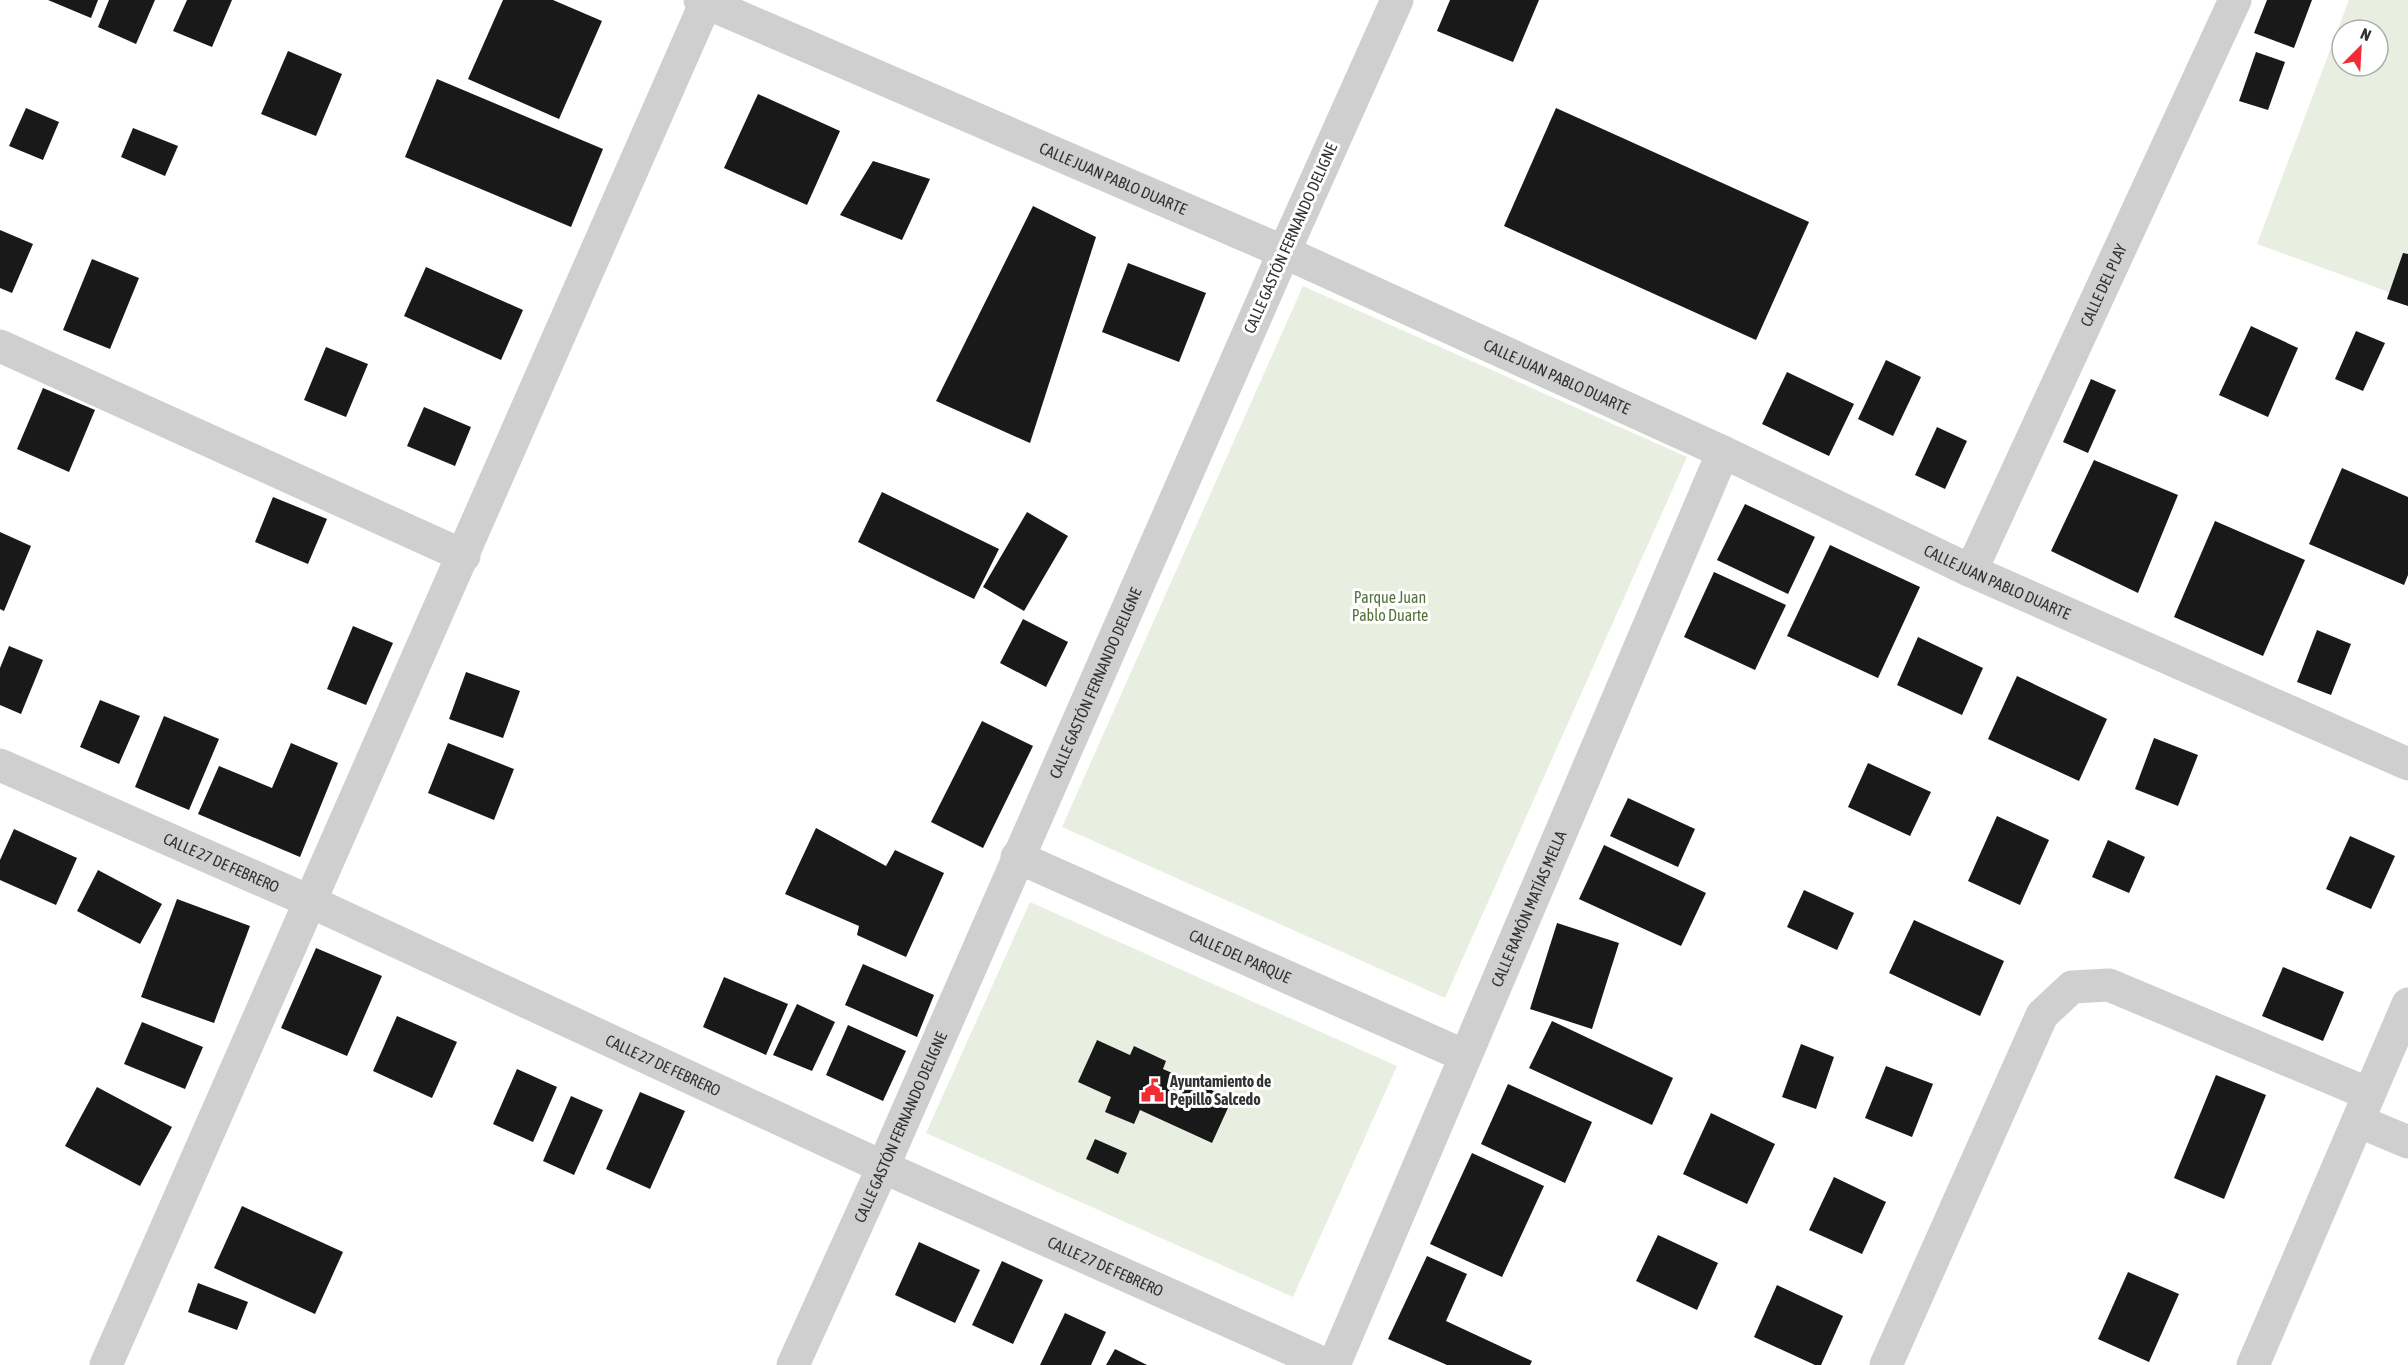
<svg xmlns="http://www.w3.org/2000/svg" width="2408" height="1365" viewBox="0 0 2408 1365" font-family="'Asap Condensed',sans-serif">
  <rect width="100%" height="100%" fill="#fff"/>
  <g fill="#e8efe0" fill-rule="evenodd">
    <path d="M2349,0H2408V299L2257,244ZM2342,30H2378V66H2342Z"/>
    <polygon points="1303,286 1687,457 1445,998 1062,827"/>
    <path d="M1030,902L1397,1066L1293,1297L926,1133ZM1097,1040L1130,1055L1135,1046L1166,1061L1163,1069L1231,1100L1211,1143L1140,1110L1133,1124L1105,1112L1111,1097L1078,1082ZM1095,1139L1127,1153L1118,1173L1086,1159Z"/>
  </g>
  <g fill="#191919">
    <polygon points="48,0 98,0 91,18"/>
    <polygon points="109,0 155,0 136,44 98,27"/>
    <polygon points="187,0 232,0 212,47 173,31"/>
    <polygon points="503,0 553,0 602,21 559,119 468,79"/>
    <polygon points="1450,0 1539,0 1513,62 1437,31"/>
    <polygon points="2267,0 2312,0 2294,48 2254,33"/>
    <polygon points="288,51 342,74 316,136 261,114"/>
    <polygon points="2256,52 2285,62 2268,110 2239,101"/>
    <polygon points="437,79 603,149 571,227 405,157"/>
    <polygon points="758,94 840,131 807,205 724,168"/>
    <polygon points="26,108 59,122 43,160 9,146"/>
    <polygon points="1556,108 1809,222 1756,340 1504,226"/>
    <polygon points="133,128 178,146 165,176 121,157"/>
    <polygon points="873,161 930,179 902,240 840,215"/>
    <polygon points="1033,206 1096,237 1030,443 936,401"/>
    <polygon points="0,230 33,244 12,293 0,288"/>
    <polygon points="2403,253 2408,254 2408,306 2387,299"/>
    <polygon points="92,259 139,278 110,349 63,330"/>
    <polygon points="1128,263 1206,293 1179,362 1102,332"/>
    <polygon points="426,267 523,310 501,360 404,316"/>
    <polygon points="2251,326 2298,348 2268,417 2219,395"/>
    <polygon points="2356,331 2385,343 2363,391 2335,379"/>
    <polygon points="326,347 368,364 346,417 304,400"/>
    <polygon points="1886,360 1921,377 1893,436 1858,419"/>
    <polygon points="1787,372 1854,404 1829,456 1762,424"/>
    <polygon points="2091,379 2116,390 2088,453 2063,442"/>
    <polygon points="43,388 95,410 69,472 17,449"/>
    <polygon points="424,407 471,427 455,466 407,446"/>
    <polygon points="1937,427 1967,441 1945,489 1915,475"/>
    <polygon points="2094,460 2178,495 2138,593 2051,551"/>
    <polygon points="2342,468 2408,497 2408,575 2404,585 2309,544"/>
    <polygon points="882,492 999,549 974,599 858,542"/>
    <polygon points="273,497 327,519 308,564 255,542"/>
    <polygon points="1745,504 1815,537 1788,594 1717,560"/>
    <polygon points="1027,512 1068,536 1024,611 983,587"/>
    <polygon points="2215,521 2305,560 2263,656 2174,617"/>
    <polygon points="0,532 31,546 4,611 0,609"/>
    <polygon points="1830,545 1920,587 1878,678 1787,636"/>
    <polygon points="1714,572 1786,605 1755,670 1684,637"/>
    <polygon points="1023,619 1068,642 1046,687 1000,663"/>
    <polygon points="353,626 393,643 366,705 327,689"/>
    <polygon points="2317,630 2351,644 2331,695 2297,682"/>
    <polygon points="1918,637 1983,668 1962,715 1897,685"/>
    <polygon points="9,646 43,660 21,714 0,705 0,668"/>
    <polygon points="466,672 520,691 503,738 449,719"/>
    <polygon points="2017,676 2107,719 2079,781 1988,739"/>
    <polygon points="100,700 140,716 119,764 80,747"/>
    <polygon points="164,716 219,739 189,810 135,787"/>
    <polygon points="982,721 1033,746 983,848 931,822"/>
    <polygon points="2154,738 2198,755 2178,806 2135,789"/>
    <polygon points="291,743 338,763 300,857 198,814 219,766 272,788"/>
    <polygon points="448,743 514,769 494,820 428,793"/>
    <polygon points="1868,763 1931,792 1910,836 1848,807"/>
    <polygon points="1628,798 1695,829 1678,867 1610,836"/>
    <polygon points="1997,816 2049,840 2020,905 1968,881"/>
    <polygon points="816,828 886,866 895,850 944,873 906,957 857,935 859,926 785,894"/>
    <polygon points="14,829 77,858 56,905 0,880 0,860"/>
    <polygon points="2350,836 2395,856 2371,909 2326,889"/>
    <polygon points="2108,840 2145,857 2129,893 2092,877"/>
    <polygon points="1604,845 1706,893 1681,946 1579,899"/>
    <polygon points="98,870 162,904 140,944 77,911"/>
    <polygon points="1804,890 1854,913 1837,950 1787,927"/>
    <polygon points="177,899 250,926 214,1023 141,997"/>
    <polygon points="1914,920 2004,961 1980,1016 1889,973"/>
    <polygon points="1557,923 1619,943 1592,1029 1530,1009"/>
    <polygon points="316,948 382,976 347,1056 281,1028"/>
    <polygon points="863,964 934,995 917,1037 845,1005"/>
    <polygon points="2283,967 2344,992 2323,1041 2262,1016"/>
    <polygon points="724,977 788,1004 766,1055 703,1027"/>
    <polygon points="797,1004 835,1022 812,1071 773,1055"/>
    <polygon points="397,1016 457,1042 432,1098 373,1071"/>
    <polygon points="1552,1021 1673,1078 1652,1125 1529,1068"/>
    <polygon points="142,1022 203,1047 185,1089 124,1064"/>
    <polygon points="848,1025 906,1051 883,1101 826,1075"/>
    <polygon points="1097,1040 1130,1055 1134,1046 1166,1061 1163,1069 1232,1099 1212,1143 1140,1110 1134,1124 1105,1112 1111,1097 1078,1082"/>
    <polygon points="1801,1044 1834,1057 1816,1109 1782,1097"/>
    <polygon points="1886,1066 1933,1084 1912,1137 1865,1118"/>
    <polygon points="517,1069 557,1087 533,1142 493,1124"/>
    <polygon points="2216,1075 2266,1095 2224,1199 2174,1178"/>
    <polygon points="1508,1084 1592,1122 1565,1183 1481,1144"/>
    <polygon points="97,1087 172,1127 140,1186 65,1146"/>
    <polygon points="640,1092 685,1111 650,1189 606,1169"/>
    <polygon points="571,1096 603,1110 574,1175 543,1161"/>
    <polygon points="1711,1113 1775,1144 1747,1204 1683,1174"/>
    <polygon points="1095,1139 1127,1153 1118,1174 1086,1159"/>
    <polygon points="1472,1153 1544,1186 1502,1277 1430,1244"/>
    <polygon points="1834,1177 1886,1202 1862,1254 1809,1230"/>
    <polygon points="242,1206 343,1252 315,1314 214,1268"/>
    <polygon points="1658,1235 1718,1263 1697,1310 1636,1281"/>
    <polygon points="919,1242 980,1270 955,1323 895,1295"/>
    <polygon points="1427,1256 1467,1274 1446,1321 1532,1361 1530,1365 1447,1365 1388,1339"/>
    <polygon points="1002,1261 1043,1280 1013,1344 972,1325"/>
    <polygon points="2128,1272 2179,1294 2149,1362 2098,1339"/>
    <polygon points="198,1283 248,1302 237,1330 188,1312"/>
    <polygon points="1777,1285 1843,1316 1821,1365 1815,1365 1754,1337"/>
    <polygon points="1065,1313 1106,1332 1091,1365 1040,1365"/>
    <polygon points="1115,1349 1147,1365 1106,1365"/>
  </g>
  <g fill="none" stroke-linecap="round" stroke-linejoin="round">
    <g stroke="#cfcfcf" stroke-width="33">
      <polyline points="1284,252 1397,0"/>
      <polyline points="0,346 464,556"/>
      <path id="s1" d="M1971,571L2235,0"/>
      <path id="s2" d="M0,765L309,901L883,1167L1327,1365"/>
      <path id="s3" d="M1017,857L1465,1056"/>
      <polyline points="2358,1121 2408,1142"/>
      <polyline points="106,1365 706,2"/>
      <path id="s4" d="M1334,1365L1723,452"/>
      <polyline points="1886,1365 2042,1015 2072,987 2109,985 2369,1094"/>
      <polyline points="2253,1365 2408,1004"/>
    </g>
    <g stroke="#cfcfcf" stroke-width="33">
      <path id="s5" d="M700,0L1284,252L1723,452L1971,571L2408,764"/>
      <path id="s6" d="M793,1365L883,1167L1284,252"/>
    </g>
  </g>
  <defs>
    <symbol id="civic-bare" viewBox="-9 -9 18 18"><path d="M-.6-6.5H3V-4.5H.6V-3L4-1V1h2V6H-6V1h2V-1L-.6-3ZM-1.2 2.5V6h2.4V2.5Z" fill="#f32b32" stroke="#fff" stroke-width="2.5" paint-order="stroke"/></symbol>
  </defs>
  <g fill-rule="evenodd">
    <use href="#civic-bare" x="1136" y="1074" width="33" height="33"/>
  </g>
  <g text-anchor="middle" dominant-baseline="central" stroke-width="6" stroke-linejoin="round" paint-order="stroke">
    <g font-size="16" fill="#323232" stroke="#fff">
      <text stroke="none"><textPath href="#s5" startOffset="450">CALLE JUAN PABLO DUARTE</textPath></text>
      <text transform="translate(1290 238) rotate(-66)">CALLE GASTÓN FERNANDO DELIGNE</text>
      <text stroke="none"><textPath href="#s1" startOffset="315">CALLE DEL PLAY</textPath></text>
      <text stroke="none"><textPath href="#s5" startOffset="936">CALLE JUAN PABLO DUARTE</textPath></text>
      <text stroke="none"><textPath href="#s5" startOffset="1422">CALLE JUAN PABLO DUARTE</textPath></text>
      <text stroke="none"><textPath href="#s6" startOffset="746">CALLE GASTÓN FERNANDO DELIGNE</textPath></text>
      <text stroke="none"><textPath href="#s2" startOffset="242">CALLE 27 DE FEBRERO</textPath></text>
      <text stroke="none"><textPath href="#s4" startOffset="496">CALLE RAMÓN MATÍAS MELLA</textPath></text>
      <text stroke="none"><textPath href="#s3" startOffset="244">CALLE DEL PARQUE</textPath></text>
      <text stroke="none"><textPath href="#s2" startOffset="728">CALLE 27 DE FEBRERO</textPath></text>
      <text stroke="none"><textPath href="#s6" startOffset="261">CALLE GASTÓN FERNANDO DELIGNE</textPath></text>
      <text stroke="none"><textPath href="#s2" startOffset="1214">CALLE 27 DE FEBRERO</textPath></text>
    </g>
    <g font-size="16" fill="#53733b" stroke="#fff">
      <text x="1390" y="597">Parque Juan<tspan x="1390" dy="18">Pablo Duarte</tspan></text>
    </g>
    <g font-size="16" font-weight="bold" fill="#323232" stroke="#fff" text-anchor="start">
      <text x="1170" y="1081">Ayuntamiento de<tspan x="1170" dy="18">Pepillo Salcedo</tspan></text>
    </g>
  </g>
  <g transform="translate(2360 48) rotate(24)"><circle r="28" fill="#ffffff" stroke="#adadad" stroke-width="1.5"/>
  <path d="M0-4.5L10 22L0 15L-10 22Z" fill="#f32b32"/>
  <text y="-9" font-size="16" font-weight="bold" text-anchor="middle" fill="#323232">N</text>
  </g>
</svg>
